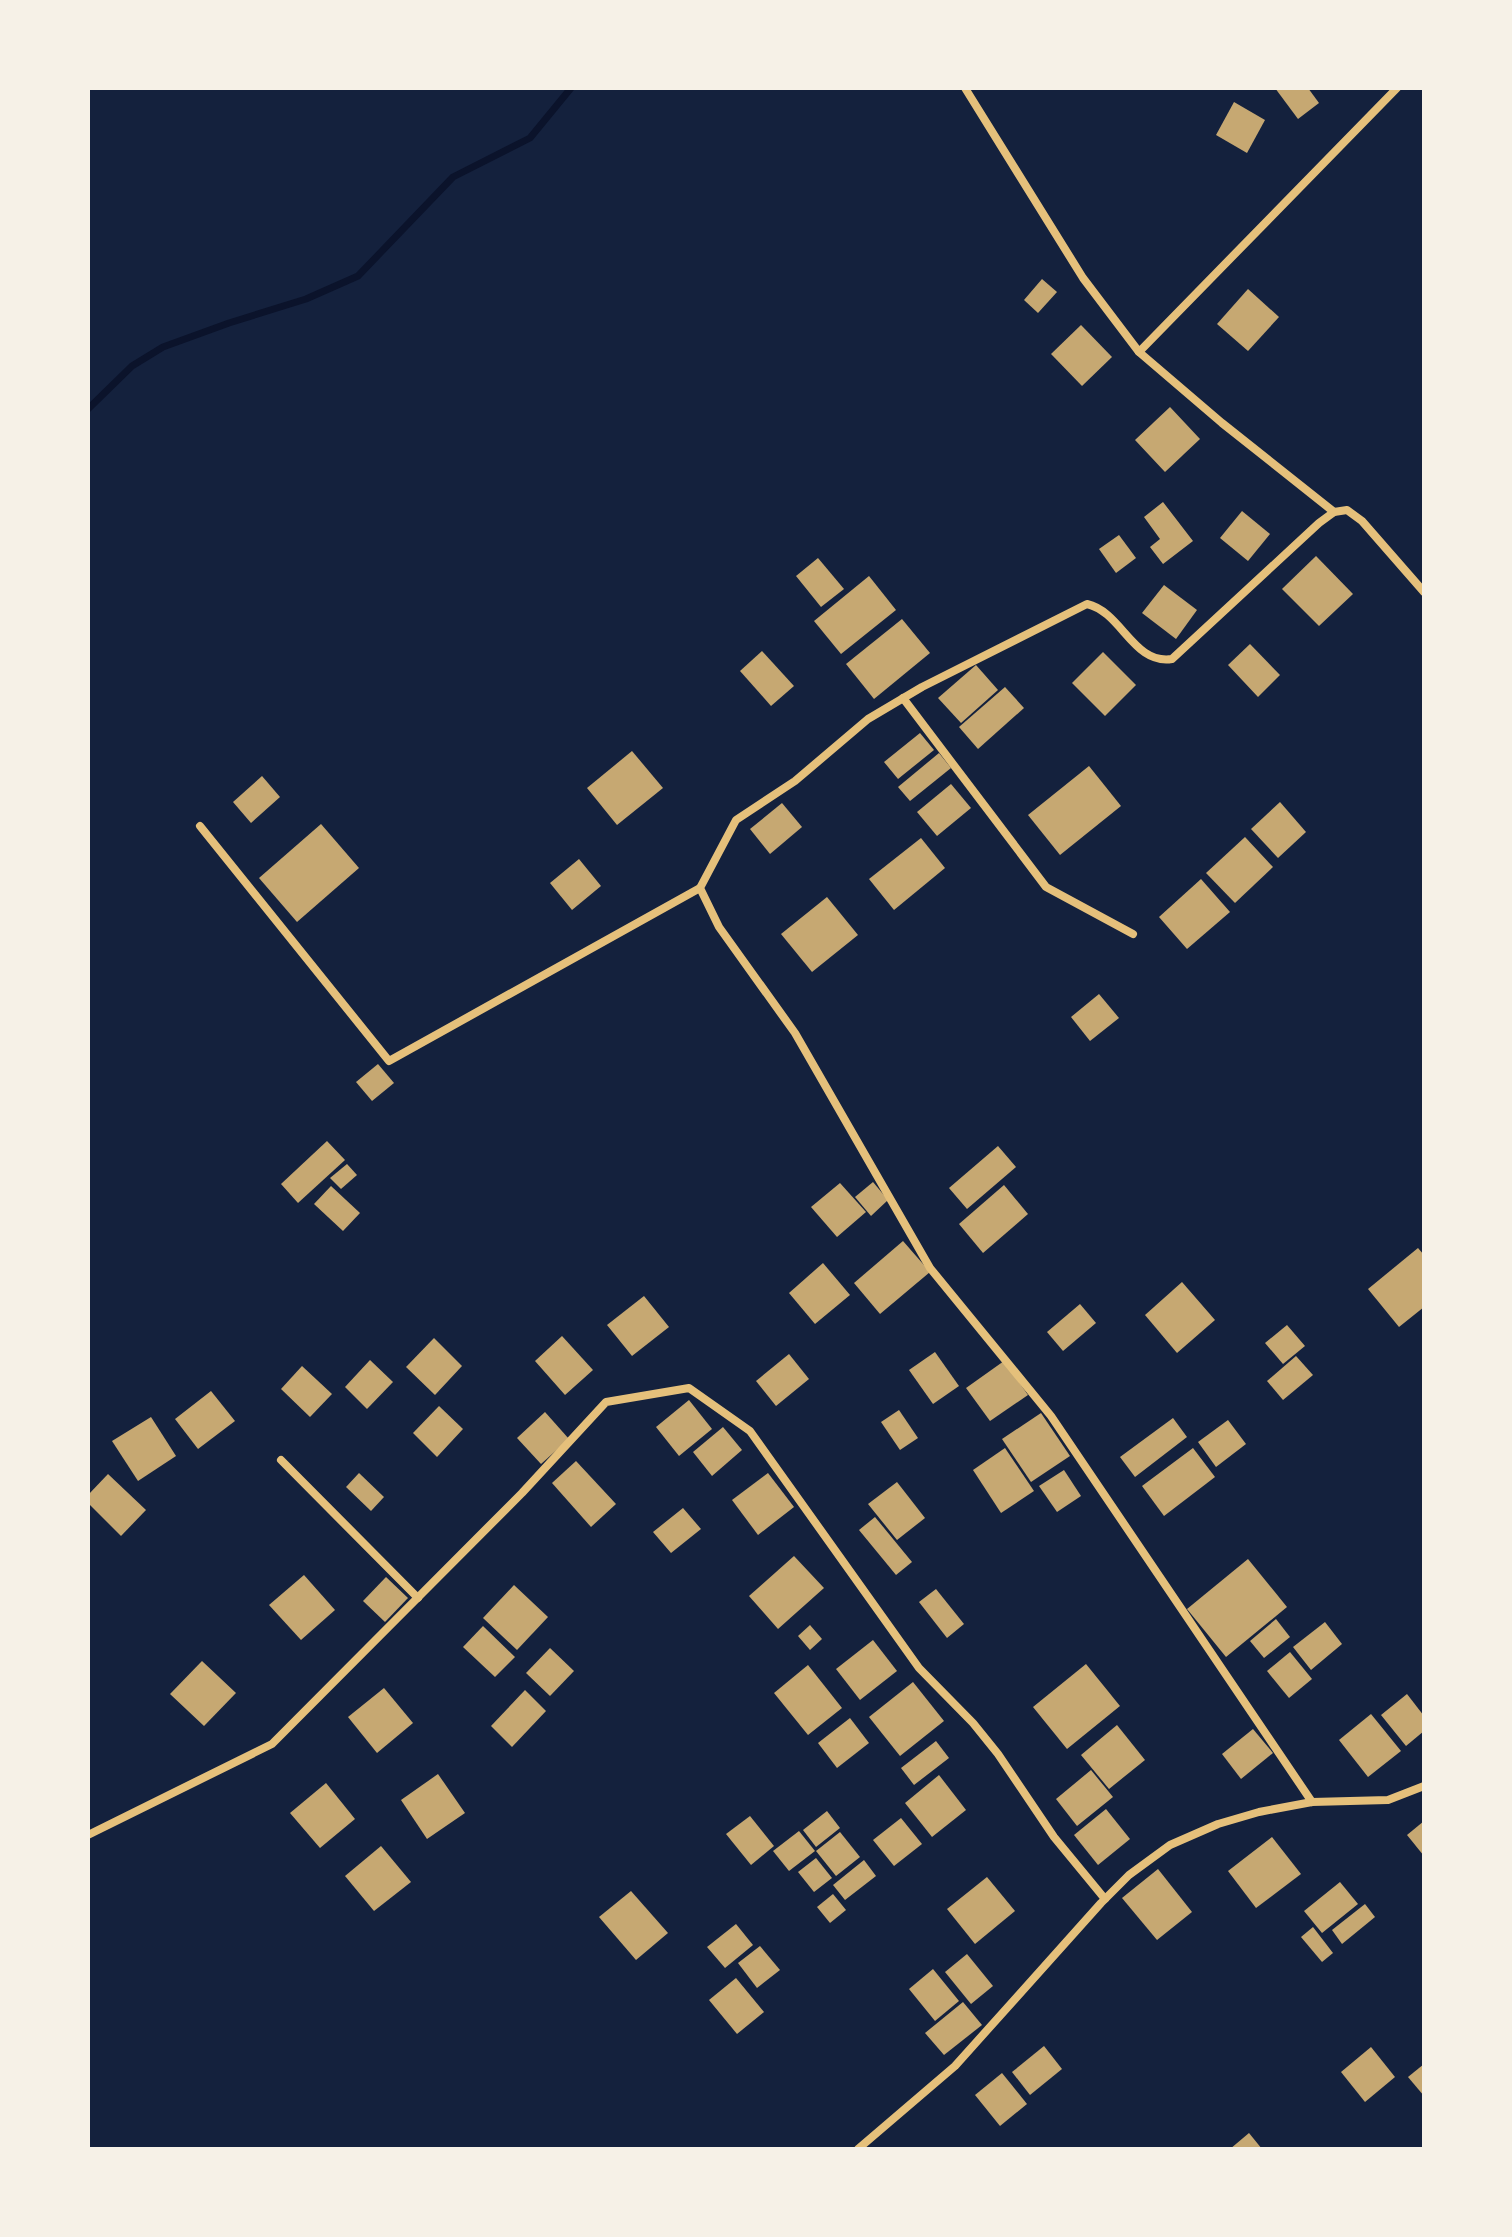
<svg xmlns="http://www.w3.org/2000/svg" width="1512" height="2237" viewBox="0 0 1512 2237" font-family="'PT Sans Narrow',sans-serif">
  <rect width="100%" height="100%" fill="#14213d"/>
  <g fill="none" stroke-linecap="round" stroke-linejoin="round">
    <polyline stroke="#0b132b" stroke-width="7" points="88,409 132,366 163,347 229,323 306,299 358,276 453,177 530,138 571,88"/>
  </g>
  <g fill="#c6a872">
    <polygon points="1275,88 1308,88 1319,103 1298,119"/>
    <polygon points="1234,102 1265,120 1247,153 1216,135"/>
    <polygon points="1042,279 1057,292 1038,313 1024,300"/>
    <polygon points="1248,289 1279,317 1248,351 1217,324"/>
    <polygon points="1081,325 1112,357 1082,386 1051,354"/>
    <polygon points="1170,407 1200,439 1165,472 1135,440"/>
    <polygon points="1163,502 1193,541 1163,564 1150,547 1160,539 1144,517"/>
    <polygon points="1242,511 1270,534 1248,561 1220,538"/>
    <polygon points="1119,535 1136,558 1116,573 1099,549"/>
    <polygon points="1316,556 1353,594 1319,626 1282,589"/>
    <polygon points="818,558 844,589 821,607 796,576"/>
    <polygon points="869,576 896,610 841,654 814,621"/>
    <polygon points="1164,585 1197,610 1176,639 1142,613"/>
    <polygon points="902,619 930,653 874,699 846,664"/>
    <polygon points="1250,644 1280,675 1258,697 1228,665"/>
    <polygon points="762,651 794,686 771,706 740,671"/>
    <polygon points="1103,652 1136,685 1105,716 1072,683"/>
    <polygon points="976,665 998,690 961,723 938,698"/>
    <polygon points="1005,687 1024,708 978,749 959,727"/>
    <polygon points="920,733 934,750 898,779 884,762"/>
    <polygon points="632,751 663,788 617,825 587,788"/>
    <polygon points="939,753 951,768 910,801 898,787"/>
    <polygon points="1089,766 1121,806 1060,855 1028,815"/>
    <polygon points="262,776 280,797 251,823 233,802"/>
    <polygon points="951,784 971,808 937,836 917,812"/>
    <polygon points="1280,802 1306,832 1278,858 1251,829"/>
    <polygon points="782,803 802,827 770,854 750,829"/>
    <polygon points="321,824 359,868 297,922 259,878"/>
    <polygon points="1245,837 1273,867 1235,903 1206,873"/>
    <polygon points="921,838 945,868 894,910 869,879"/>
    <polygon points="579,859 601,886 572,910 550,883"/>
    <polygon points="1201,879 1230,912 1187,949 1159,917"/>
    <polygon points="827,897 858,935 812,972 781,934"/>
    <polygon points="1099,994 1119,1018 1090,1041 1071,1017"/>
    <polygon points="378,1064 394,1083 372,1101 356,1082"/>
    <polygon points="327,1141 345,1160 298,1203 281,1184"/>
    <polygon points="998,1146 1016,1167 967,1209 949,1188"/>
    <polygon points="347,1164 357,1175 341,1189 330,1178"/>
    <polygon points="873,1182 888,1200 871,1216 855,1197"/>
    <polygon points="840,1183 866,1212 837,1237 811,1207"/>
    <polygon points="1004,1185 1028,1214 983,1253 959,1224"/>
    <polygon points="331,1186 360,1213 343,1231 314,1204"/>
    <polygon points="903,1241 930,1272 880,1314 854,1283"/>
    <polygon points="1418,1248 1424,1255 1424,1307 1399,1327 1368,1289"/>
    <polygon points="823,1263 850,1295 815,1324 789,1293"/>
    <polygon points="1182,1282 1215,1320 1177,1353 1145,1315"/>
    <polygon points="644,1296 669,1327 632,1356 607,1325"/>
    <polygon points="1080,1304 1096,1323 1063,1351 1047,1332"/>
    <polygon points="1287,1325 1305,1346 1283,1364 1265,1343"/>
    <polygon points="562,1336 593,1370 565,1395 535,1361"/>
    <polygon points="434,1338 462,1366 435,1395 406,1367"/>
    <polygon points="935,1352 959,1386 933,1404 909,1370"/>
    <polygon points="789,1354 809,1379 776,1406 756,1381"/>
    <polygon points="1296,1356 1313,1375 1283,1400 1267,1381"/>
    <polygon points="370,1360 393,1382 367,1409 345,1387"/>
    <polygon points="1004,1361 1028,1395 990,1421 966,1388"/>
    <polygon points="302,1366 332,1394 310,1417 281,1389"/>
    <polygon points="211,1391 235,1421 198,1449 175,1419"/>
    <polygon points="689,1400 712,1429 679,1456 656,1427"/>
    <polygon points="439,1406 463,1429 437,1457 413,1433"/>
    <polygon points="899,1410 918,1438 900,1450 881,1422"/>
    <polygon points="545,1412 569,1439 541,1464 517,1438"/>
    <polygon points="1041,1413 1070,1456 1031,1482 1002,1439"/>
    <polygon points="151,1417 176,1456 138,1481 112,1441"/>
    <polygon points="1173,1418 1187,1437 1135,1477 1120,1457"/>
    <polygon points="1228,1420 1246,1444 1216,1467 1198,1442"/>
    <polygon points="723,1427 742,1450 712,1476 693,1452"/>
    <polygon points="1005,1448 1034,1491 1001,1513 973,1470"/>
    <polygon points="1193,1448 1215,1477 1164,1516 1142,1486"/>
    <polygon points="576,1461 616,1504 591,1527 552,1483"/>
    <polygon points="1064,1470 1081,1496 1057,1512 1039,1486"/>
    <polygon points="359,1473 384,1497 371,1511 346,1487"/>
    <polygon points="768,1473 794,1507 758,1535 732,1500"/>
    <polygon points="108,1474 146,1510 121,1536 88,1503 88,1495"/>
    <polygon points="897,1482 925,1518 897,1540 868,1504"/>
    <polygon points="683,1508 701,1529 671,1553 653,1532"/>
    <polygon points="875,1517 912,1562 896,1575 859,1530"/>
    <polygon points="794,1556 824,1588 778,1629 749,1596"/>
    <polygon points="1248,1559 1287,1607 1226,1657 1187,1609"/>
    <polygon points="304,1575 335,1610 301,1640 269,1605"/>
    <polygon points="386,1577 408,1598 385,1622 363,1601"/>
    <polygon points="514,1585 548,1617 517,1650 483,1618"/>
    <polygon points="936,1589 964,1624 947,1638 919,1602"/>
    <polygon points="1276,1619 1290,1637 1264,1658 1250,1641"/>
    <polygon points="1325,1622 1342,1644 1311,1670 1293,1647"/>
    <polygon points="810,1625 822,1639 810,1650 798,1636"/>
    <polygon points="483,1626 515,1657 495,1677 463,1647"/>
    <polygon points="873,1640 897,1671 860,1700 836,1669"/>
    <polygon points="550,1648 574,1671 550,1696 526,1673"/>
    <polygon points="1290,1652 1312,1679 1289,1698 1267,1671"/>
    <polygon points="202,1661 236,1693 204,1726 170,1694"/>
    <polygon points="1086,1664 1120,1706 1067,1749 1033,1707"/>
    <polygon points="808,1665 842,1708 808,1735 774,1693"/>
    <polygon points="913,1682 944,1721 900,1756 869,1717"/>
    <polygon points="384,1688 413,1723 377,1753 348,1717"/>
    <polygon points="525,1690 546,1711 512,1747 491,1726"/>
    <polygon points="1407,1694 1424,1716 1424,1731 1406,1746 1381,1715"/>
    <polygon points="1371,1714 1401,1751 1368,1777 1339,1740"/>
    <polygon points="850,1718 869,1743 837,1768 818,1743"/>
    <polygon points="1117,1725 1145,1760 1109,1789 1081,1755"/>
    <polygon points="1253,1729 1273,1753 1241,1779 1222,1754"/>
    <polygon points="936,1741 949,1758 914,1785 901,1768"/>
    <polygon points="1091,1770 1113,1797 1077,1826 1056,1799"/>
    <polygon points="438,1774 465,1813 427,1839 401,1800"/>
    <polygon points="939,1775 966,1810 932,1837 905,1803"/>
    <polygon points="326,1783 355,1819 320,1848 290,1813"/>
    <polygon points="1106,1809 1130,1839 1098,1865 1074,1835"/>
    <polygon points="827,1811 840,1828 816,1847 803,1830"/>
    <polygon points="750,1816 774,1846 751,1865 726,1834"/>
    <polygon points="901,1818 922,1844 894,1866 873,1840"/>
    <polygon points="1424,1821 1424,1856 1407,1835"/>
    <polygon points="799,1831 815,1851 789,1871 773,1851"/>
    <polygon points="840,1832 860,1857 836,1876 816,1851"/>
    <polygon points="1272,1837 1301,1874 1256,1908 1228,1871"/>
    <polygon points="381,1846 411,1882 374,1911 345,1876"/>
    <polygon points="816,1858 832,1878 814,1892 798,1872"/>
    <polygon points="864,1860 876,1876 845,1900 833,1885"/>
    <polygon points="1158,1869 1192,1912 1157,1940 1122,1898"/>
    <polygon points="987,1877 1015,1911 975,1944 947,1909"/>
    <polygon points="1340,1882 1358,1904 1322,1933 1304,1911"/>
    <polygon points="631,1891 668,1933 636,1960 599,1917"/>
    <polygon points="833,1894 846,1910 830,1923 817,1907"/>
    <polygon points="1365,1904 1375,1917 1342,1944 1332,1930"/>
    <polygon points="736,1924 753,1945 725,1968 707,1947"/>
    <polygon points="1313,1927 1333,1953 1322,1962 1301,1937"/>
    <polygon points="760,1946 780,1970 757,1988 738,1963"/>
    <polygon points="967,1954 993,1986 971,2004 945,1972"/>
    <polygon points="933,1969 959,2001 935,2021 909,1989"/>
    <polygon points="736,1978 764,2012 737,2034 709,2000"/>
    <polygon points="963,2002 982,2025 944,2055 925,2033"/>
    <polygon points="1044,2046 1062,2069 1030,2095 1012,2072"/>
    <polygon points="1371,2047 1395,2077 1365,2102 1341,2072"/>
    <polygon points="1424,2064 1424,2096 1408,2077"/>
    <polygon points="1002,2073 1027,2104 1000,2126 975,2095"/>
    <polygon points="1249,2133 1262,2149 1230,2149"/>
  </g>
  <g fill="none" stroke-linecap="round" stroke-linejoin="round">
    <g stroke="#e5c07b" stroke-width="8">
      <polyline points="965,88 1083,278 1139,352 1222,423 1334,512"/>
      <polyline points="1139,352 1397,88"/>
      <polyline points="903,698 1046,887 1133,934"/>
      <polyline points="200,826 389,1061 700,888"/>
      <polyline points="281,1460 418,1598"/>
      <path d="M1312,1802L1051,1416L930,1268L795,1033L719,927L700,888L736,820L795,781L868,719L922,687L1087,604C1122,612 1133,665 1172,659L1319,523L1334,512L1347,510L1362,521L1424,592"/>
      <polyline points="88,1835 272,1744 522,1493 606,1402 689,1388 750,1431 919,1668 973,1723 998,1754 1054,1837 1105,1899"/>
      <polyline points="858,2149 955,2066 1101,1903 1129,1875 1170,1845 1218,1824 1259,1812 1312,1802 1388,1800 1424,1786"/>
    </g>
  </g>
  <rect width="1512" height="2237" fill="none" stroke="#f6f1e7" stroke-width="180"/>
</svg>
